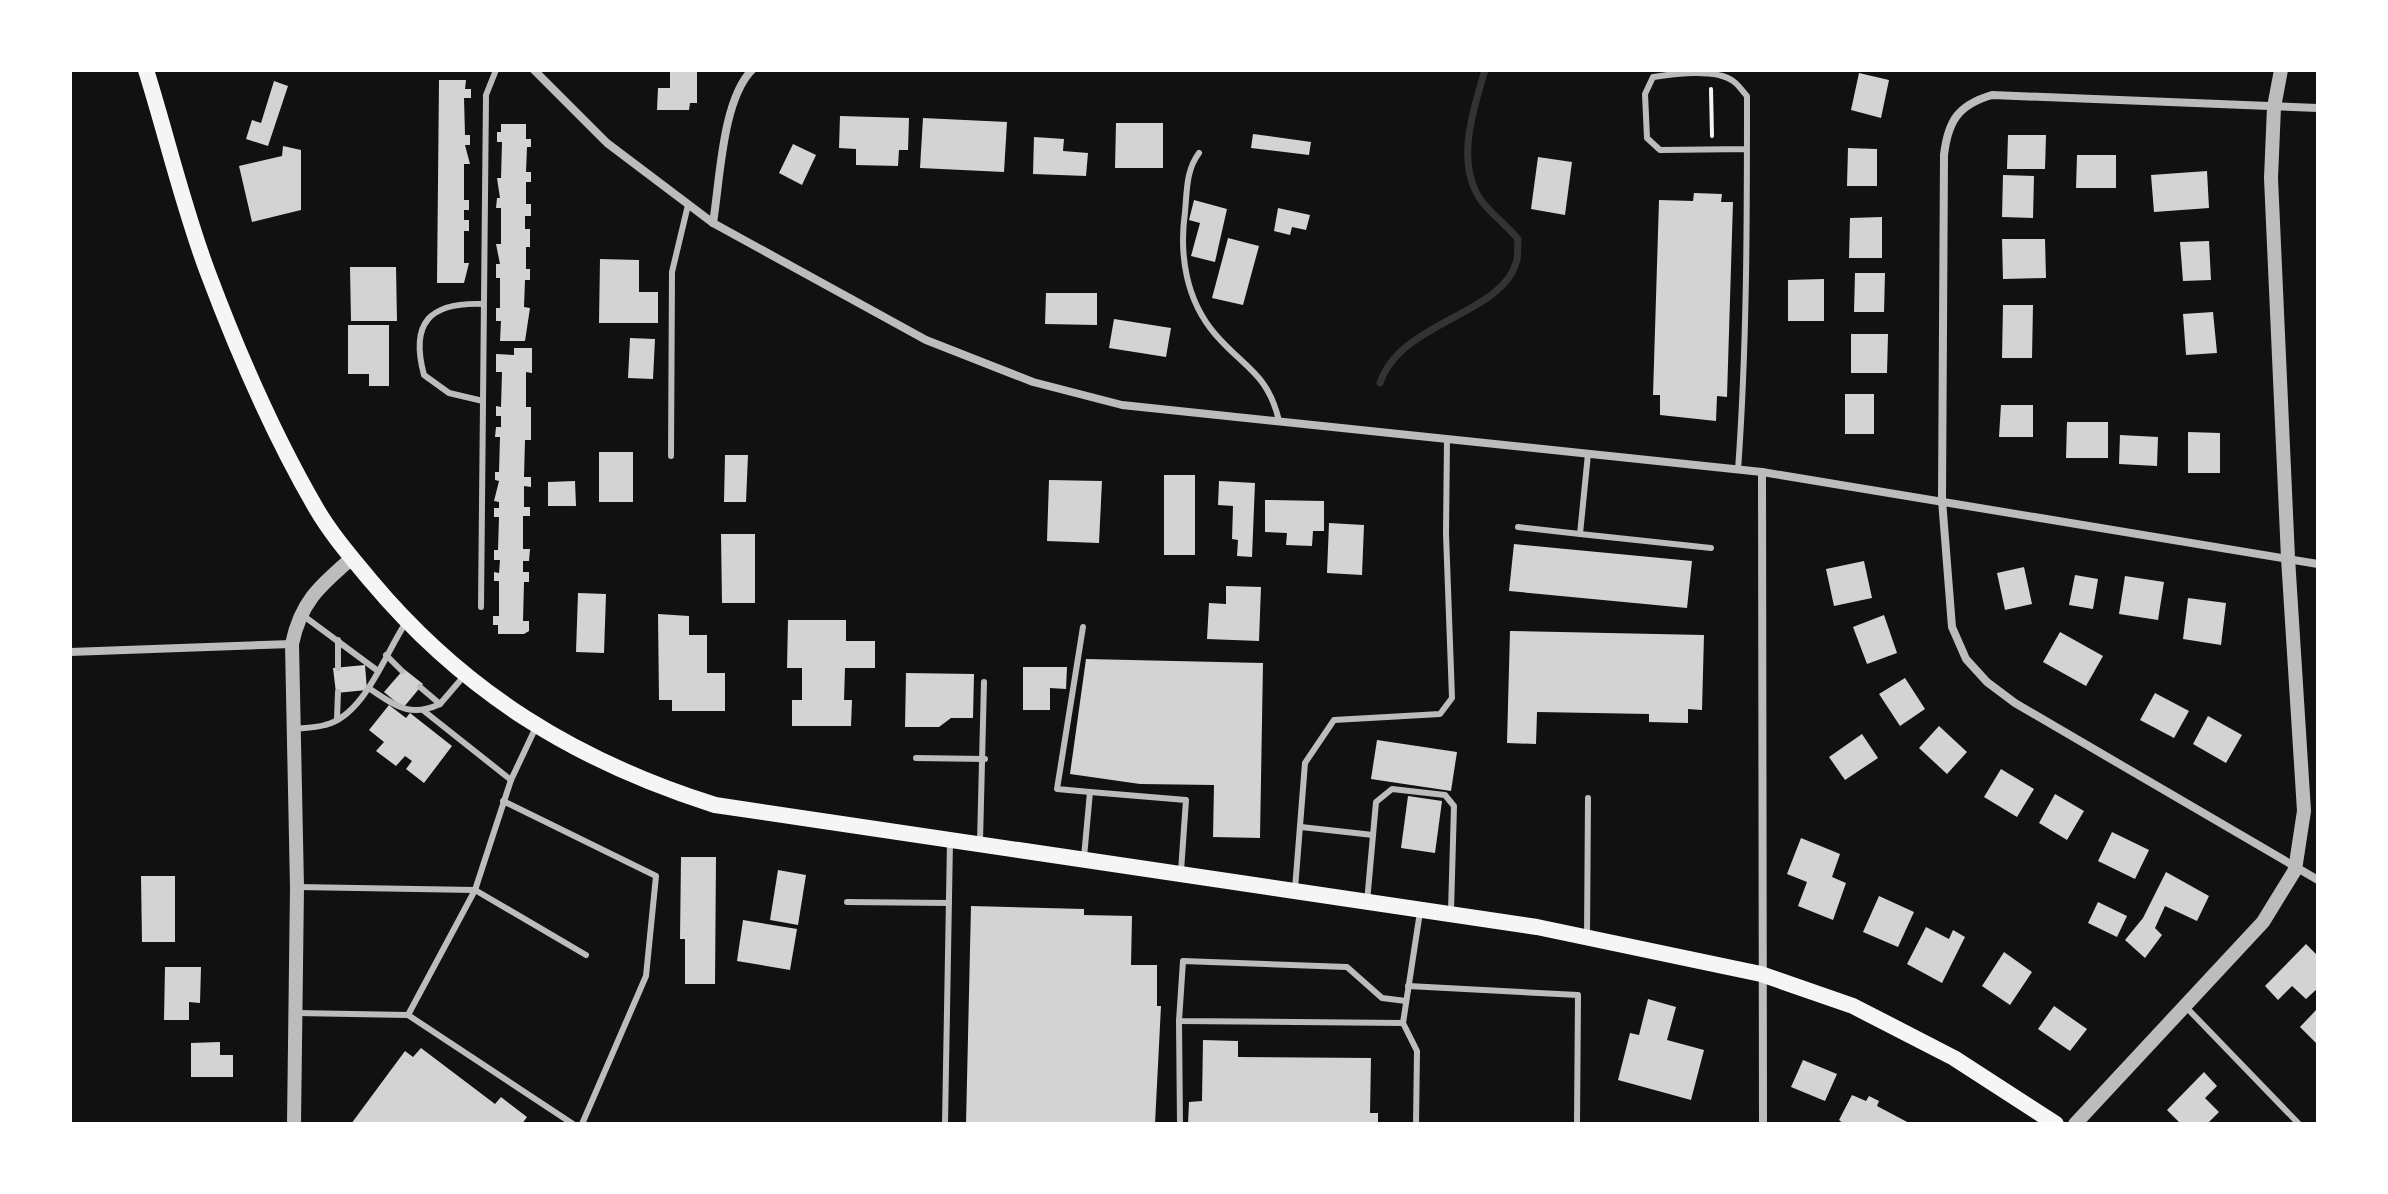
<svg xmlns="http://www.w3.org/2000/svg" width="2388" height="1194" viewBox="0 0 2388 1194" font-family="'Golos Text',sans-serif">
  <rect width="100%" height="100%" fill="#111"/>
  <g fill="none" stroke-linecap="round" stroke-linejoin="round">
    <path stroke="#333" stroke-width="7" d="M1380,383C1401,321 1501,315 1516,263C1519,256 1517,246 1518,239C1507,226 1493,215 1483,203C1454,166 1473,110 1485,70"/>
  </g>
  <g fill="#d3d3d3">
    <polygon points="670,70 697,70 697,103 690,103 689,110 657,110 658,88 670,88"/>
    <polygon points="1859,73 1889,80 1881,118 1851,110"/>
    <polygon points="439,80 466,80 465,89 471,89 471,98 464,98 465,135 470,135 470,145 465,145 470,164 464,164 464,200 469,200 469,210 464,210 464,220 469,220 469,231 464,231 464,263 469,263 464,283 437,283"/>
    <polygon points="274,81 288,86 268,146 246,139 252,120 261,123"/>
    <polygon points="840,116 909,118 908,150 899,150 898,166 856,165 856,149 839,148"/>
    <polygon points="923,118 1007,122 1004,172 920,168"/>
    <polygon points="1116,123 1163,123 1163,168 1115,168"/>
    <polygon points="501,124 526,124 526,139 531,139 531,147 527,147 526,172 531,172 531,182 526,182 526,204 531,204 531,216 525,216 525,229 530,229 530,247 526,247 526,269 530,269 530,280 525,280 524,307 530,308 525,341 500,341 501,321 496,321 496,308 500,308 500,278 496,278 496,264 500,264 496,244 501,244 501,208 496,208 497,198 500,198 497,178 501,178 502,142 497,142 497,132 501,132"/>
    <polygon points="1253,134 1311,142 1309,155 1251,148"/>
    <polygon points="2008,135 2046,135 2045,169 2007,169"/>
    <polygon points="1034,137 1064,139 1063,151 1088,153 1086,176 1033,174"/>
    <polygon points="793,144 816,155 802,185 779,173"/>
    <polygon points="283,146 301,150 301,210 252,222 239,166 282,156"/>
    <polygon points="1848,148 1877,149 1877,186 1847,186"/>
    <polygon points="2077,155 2116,155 2116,188 2076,188"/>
    <polygon points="1538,157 1572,162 1565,215 1531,209"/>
    <polygon points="2207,171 2209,208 2154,212 2151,175"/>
    <polygon points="2003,175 2034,176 2033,218 2002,217"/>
    <polygon points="1694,193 1722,194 1721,202 1733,202 1727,397 1717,396 1716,421 1660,415 1660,395 1653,395 1659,200 1693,201"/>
    <polygon points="1194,200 1227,209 1215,262 1191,256 1200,223 1189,220"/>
    <polygon points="1278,208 1310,215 1306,230 1292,227 1290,235 1274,231"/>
    <polygon points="1882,217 1882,258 1849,258 1850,218"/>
    <polygon points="1228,238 1259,246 1243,305 1212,298"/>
    <polygon points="2002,239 2045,239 2046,278 2003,279"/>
    <polygon points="2209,241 2211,280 2183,281 2180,242"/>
    <polygon points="600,259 639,260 639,292 658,292 658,323 599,323"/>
    <polygon points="350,267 396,267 397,321 351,321"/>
    <polygon points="1855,273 1885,273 1884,312 1854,312"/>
    <polygon points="1824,279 1824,321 1788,321 1788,280"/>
    <polygon points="1046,293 1097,293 1097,325 1045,324"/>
    <polygon points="2003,305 2033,305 2032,358 2002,358"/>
    <polygon points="2213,312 2217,353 2186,355 2183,314"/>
    <polygon points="1114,319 1171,328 1166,357 1109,348"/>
    <polygon points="348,325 389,325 389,386 369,386 369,374 348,374"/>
    <polygon points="1851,334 1888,334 1887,373 1851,373"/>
    <polygon points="630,338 655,339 653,379 628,378"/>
    <polygon points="514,348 532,348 532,373 526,372 526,407 531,407 531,440 525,440 524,477 531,477 531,487 524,486 524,507 530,507 530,516 523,516 523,549 530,549 529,561 523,561 523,572 529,572 529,582 524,582 523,621 529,621 529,631 524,634 498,634 498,625 493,625 493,616 499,616 499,581 494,581 494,572 499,573 500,560 494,560 494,550 498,550 499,517 494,517 494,508 499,508 499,502 494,501 499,481 495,480 495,472 499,472 500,437 495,437 496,427 501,427 501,416 496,416 496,406 501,407 502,372 496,372 496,354 514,355"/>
    <rect x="1845" y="394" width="29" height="40"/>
    <polygon points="2001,405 2033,405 2033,437 1999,437"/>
    <polygon points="2067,422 2108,422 2108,458 2066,458"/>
    <polygon points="2188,432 2220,433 2220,473 2188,473"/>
    <polygon points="2120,435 2158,437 2157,466 2119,464"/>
    <rect x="599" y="452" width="34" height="50"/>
    <polygon points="725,455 748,455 746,502 724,502"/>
    <rect x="1164" y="475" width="31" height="80"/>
    <polygon points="1049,480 1102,481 1099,543 1047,541"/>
    <polygon points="575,481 576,506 548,506 548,482"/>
    <polygon points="1219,481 1255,483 1252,557 1237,556 1238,540 1232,539 1233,506 1218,505"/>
    <polygon points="1265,500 1324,501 1324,531 1313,531 1312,546 1286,545 1287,533 1265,532"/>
    <polygon points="1329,523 1364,525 1362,575 1327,573"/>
    <polygon points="721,534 755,534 755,603 722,603"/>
    <polygon points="1514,544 1692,561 1687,608 1509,591"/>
    <polygon points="1864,561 1872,598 1834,606 1826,569"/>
    <polygon points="2024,567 2032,604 2005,610 1997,573"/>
    <polygon points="2075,575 2098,579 2093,609 2069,605"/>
    <polygon points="2125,576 2164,582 2158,620 2119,614"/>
    <polygon points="1226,586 1261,587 1259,641 1207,639 1209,603 1226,604"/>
    <polygon points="578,593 606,594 604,653 576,652"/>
    <polygon points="2188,598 2226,603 2221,645 2183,639"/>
    <polygon points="658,614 689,616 689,635 707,635 707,673 725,673 725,711 672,711 672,700 659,700"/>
    <polygon points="1884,615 1897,653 1867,664 1853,627"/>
    <polygon points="788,620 846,620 846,641 875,641 875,668 845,668 844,700 852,700 851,726 792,726 792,700 802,700 802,668 787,668"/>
    <polygon points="1510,631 1704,635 1702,710 1688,709 1688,723 1649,722 1649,714 1537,712 1536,744 1507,743"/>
    <polygon points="2060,632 2103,656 2086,686 2043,662"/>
    <polygon points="1086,659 1263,663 1260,838 1213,837 1214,785 1140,784 1070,774"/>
    <polygon points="365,665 367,690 336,693 333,668"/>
    <polygon points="1023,667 1067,667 1066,689 1050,688 1050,710 1023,710"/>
    <polygon points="404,669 423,684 403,708 384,692"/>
    <polygon points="906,673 974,674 973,718 951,718 939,727 905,727"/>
    <polygon points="1905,678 1925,709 1900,726 1879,694"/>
    <polygon points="2155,693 2189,711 2174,738 2140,720"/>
    <polygon points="389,705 406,718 410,713 452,746 424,783 406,769 412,761 405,756 396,766 376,751 384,742 369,730"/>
    <polygon points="2208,716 2242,735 2226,763 2193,744"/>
    <polygon points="1939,726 1967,752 1947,774 1919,748"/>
    <polygon points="1862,734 1878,758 1845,780 1829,757"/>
    <polygon points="1377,740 1457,752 1451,791 1371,779"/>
    <polygon points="2001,769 2034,789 2017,817 1984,797"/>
    <polygon points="2055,794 2084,811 2067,840 2039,823"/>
    <polygon points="1408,796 1442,801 1435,853 1401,848"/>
    <polygon points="2112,832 2149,850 2135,879 2098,861"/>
    <polygon points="1801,838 1840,854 1832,877 1846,883 1833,920 1798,906 1807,882 1787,874"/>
    <polygon points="681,857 716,857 715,984 685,984 685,939 680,939"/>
    <polygon points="778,870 806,875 798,925 770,920"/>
    <polygon points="2166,872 2209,896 2197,921 2165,906 2155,928 2162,935 2145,958 2125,940 2143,918"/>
    <polygon points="141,876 175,876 175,942 142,942"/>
    <polygon points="1879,896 1914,912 1898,947 1863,932"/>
    <polygon points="2098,902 2127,916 2117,937 2088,923"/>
    <polygon points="971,906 1084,909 1084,915 1132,916 1131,965 1157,965 1157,1006 1161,1006 1155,1124 966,1124"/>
    <polygon points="743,920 797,929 790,970 737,961"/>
    <polygon points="1926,927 1949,939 1953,930 1965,937 1942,983 1907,964"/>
    <polygon points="2306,944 2318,956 2318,988 2306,999 2292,986 2278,1000 2265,986"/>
    <polygon points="2004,952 2032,972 2010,1005 1982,986"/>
    <polygon points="165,967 201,967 200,1003 189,1002 189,1020 164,1020"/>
    <polygon points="1648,999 1676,1007 1667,1040 1704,1050 1691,1100 1618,1080 1630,1033 1639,1035"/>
    <polygon points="2054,1006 2087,1029 2070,1051 2038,1029"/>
    <polygon points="2318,1008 2318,1045 2300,1027"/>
    <polygon points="1203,1040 1238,1041 1238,1057 1371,1058 1370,1113 1378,1113 1378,1124 1188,1124 1189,1102 1202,1101"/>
    <polygon points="220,1042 220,1055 233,1055 233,1077 191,1077 191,1043"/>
    <polygon points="421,1048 495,1104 501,1097 527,1117 522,1124 351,1124 405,1051 413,1057"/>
    <polygon points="1803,1060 1837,1074 1825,1101 1791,1087"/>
    <polygon points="2204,1072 2217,1086 2205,1098 2219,1112 2207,1124 2181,1124 2167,1110"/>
    <polygon points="1852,1095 1866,1101 1869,1096 1879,1101 1877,1106 1911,1124 1844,1124 1839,1120"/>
  </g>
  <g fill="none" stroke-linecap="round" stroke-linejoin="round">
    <polyline stroke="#f5f5f5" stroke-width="4" points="1711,89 1712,136"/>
    <g stroke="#bcbcbc" stroke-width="6">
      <path d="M1199,153C1186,170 1187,191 1185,212C1179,255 1186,300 1215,334C1244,368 1268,373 1279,421"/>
      <path d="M483,304C429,302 410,323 424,375L449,393L483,401"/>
      <polyline points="1588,454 1580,534 1711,548"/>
      <polyline points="671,456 672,272 688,205"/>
      <path d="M1738,470C1747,345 1747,221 1747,96C1743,92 1738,84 1733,81C1715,68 1674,74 1653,77L1645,94L1647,138L1660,150L1747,149"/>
      <polyline points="1518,527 1580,534"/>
      <polyline points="481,607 486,95 496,70"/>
      <polyline points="301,614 378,671"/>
      <polyline points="1083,627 1057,789 1090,792"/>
      <polyline points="338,640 338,668"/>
      <polyline points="386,655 402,671"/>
      <polyline points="420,687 440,704 464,676"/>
      <path d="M370,689C396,706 410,718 440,704"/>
      <polyline points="424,711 511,780"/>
      <polyline points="337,719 338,692"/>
      <path d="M294,729C304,728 315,728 325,725C364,716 385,654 405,624"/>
      <polyline points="916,758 985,759"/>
      <polyline points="503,801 656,876 646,976 582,1124"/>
      <polyline points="1301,827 1373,835"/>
      <polyline points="980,842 984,682"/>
      <polyline points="1084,857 1090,792 1186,800 1181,871"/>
      <polyline points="297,887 475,890 586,955"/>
      <polyline points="1295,889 1305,763 1334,720 1440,714 1452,698 1446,534 1447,439"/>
      <polyline points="847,902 949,903"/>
      <polyline points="1367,902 1376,802 1392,789 1445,795 1454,806 1451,911"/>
      <polyline points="1587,937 1588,798"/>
      <polyline points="1408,986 1578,995 1577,1124"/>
      <polyline points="2185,1006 2299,1124"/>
      <polyline points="296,1013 408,1015 573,1124"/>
      <polyline points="408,1015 475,890 511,780 536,727"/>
      <polyline points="1179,1021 1180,1124"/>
      <polyline points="1403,1023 1179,1021 1183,961 1347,967 1382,998 1406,1001"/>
      <polyline points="945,1124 950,841"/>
      <polyline points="1416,1124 1417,1051 1403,1023 1420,912"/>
    </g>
    <g stroke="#bcbcbc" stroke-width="8">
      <polyline points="534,70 607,143 713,223 926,340 1033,382 1122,405 1762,472 2318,564"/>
      <path d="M2318,108L1992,95C1958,105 1948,121 1944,155L1942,500L1952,627L1966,659L1987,682L2015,703L2318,880"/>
      <path d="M713,223C720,181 722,100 752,70"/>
      <polyline points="1762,472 1763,1124"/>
      <polyline points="70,652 292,644"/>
    </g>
    <g stroke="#bcbcbc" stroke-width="14">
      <path d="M294,1124L297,887L292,644C301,601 320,586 352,558"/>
      <polyline points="2075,1124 2263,922 2295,870 2304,811 2288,558 2271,178 2274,107 2281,70"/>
    </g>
    <path stroke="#f5f5f5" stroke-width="16" d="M146,70C167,137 183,207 208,273C238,353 273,434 316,508C331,534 352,558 371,581C465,693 576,761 715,805L1537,927L1761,974L1853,1006L1954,1058L2056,1124"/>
  </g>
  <rect width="2388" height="1194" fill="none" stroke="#ffffff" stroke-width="144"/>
</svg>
